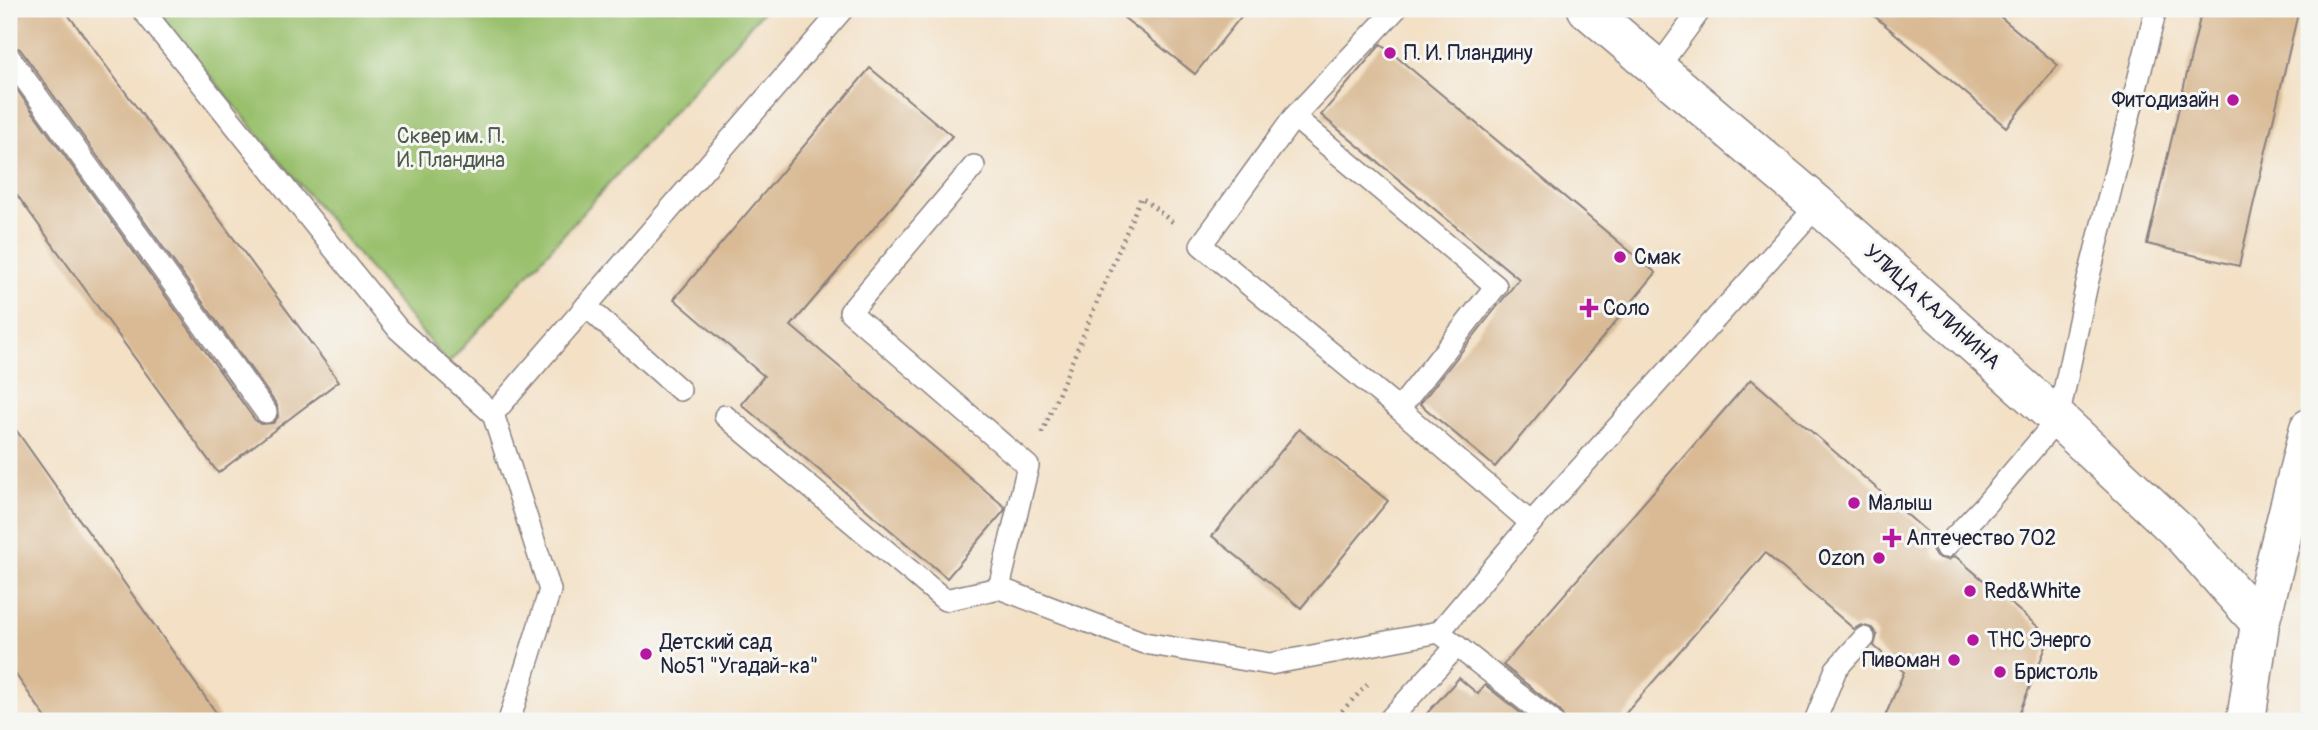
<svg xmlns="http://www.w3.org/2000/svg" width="2318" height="730" viewBox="0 0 2318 730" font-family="Pangolin,sans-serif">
  <rect width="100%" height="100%" fill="#f6f6f2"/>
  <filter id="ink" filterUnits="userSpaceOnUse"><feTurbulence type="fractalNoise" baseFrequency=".0143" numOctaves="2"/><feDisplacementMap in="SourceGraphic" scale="14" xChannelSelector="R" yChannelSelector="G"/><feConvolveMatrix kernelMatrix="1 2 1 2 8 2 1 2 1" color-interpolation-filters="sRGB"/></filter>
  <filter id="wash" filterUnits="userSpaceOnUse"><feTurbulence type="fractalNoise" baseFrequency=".00686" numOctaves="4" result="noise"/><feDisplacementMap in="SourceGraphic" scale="28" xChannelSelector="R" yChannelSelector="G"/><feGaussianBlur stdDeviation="1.57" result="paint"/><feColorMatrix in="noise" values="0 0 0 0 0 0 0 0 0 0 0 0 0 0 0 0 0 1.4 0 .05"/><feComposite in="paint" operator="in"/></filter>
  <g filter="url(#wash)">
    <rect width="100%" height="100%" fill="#f3e0c5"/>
    <polygon fill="#99c06c" stroke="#5e7154" stroke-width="2" points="172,9 765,9 448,364 163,19"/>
    <g id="blocks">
      <g fill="#d9ba94">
        <polygon points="9,9 64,9 339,381 218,473 9,184 9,79 255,420 261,424 273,423 278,417 277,405 20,49 9,44"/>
        <polygon points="1113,9 1247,9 1195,74"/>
        <polygon points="1866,9 1991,9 2058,65 2006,127"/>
        <polygon points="2202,9 2299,9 2239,266 2147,244"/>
        <polygon points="1381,44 1656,273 1495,467 1420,404 1519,279 1321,115"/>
        <polygon points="870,68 952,136 791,326 1005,507 1004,511 947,578 741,404 764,376 674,299"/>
        <polygon points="1751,379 1935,539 1932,550 1936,557 1948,560 1955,556 2050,637 2016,721 1883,721 1904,672 1874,646 1877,635 1872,628 1861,625 1854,629 1765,553 1619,721 1565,721 1560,711 1503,665"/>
        <polygon points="9,420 222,721 48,721 9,665"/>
        <polygon points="1299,429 1388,501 1301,608 1212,536"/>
        <polygon points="1459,678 1478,694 1485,685 1531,721 1420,721"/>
      </g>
    </g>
  </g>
  <g filter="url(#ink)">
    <use href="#blocks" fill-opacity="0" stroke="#8a8180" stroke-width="2"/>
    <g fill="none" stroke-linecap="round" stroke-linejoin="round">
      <defs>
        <g id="lane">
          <polyline points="142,9 398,329 493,414"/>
          <polyline points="9,57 266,412"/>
          <polyline points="1657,69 1701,9"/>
          <polyline points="1294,117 1396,9"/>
          <polyline points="974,166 850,312 1028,466 999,588"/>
          <polyline points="586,306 680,390"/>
          <polyline points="1399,409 1201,245 1294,117 1496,286 1399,409 1531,523"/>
          <polyline points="725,416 945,600 999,588 1144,643 1270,664 1439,632 1531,523 1818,205"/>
          <polyline points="1945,547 1985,505 2058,419 2087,284 2156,9"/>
          <polyline points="1439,632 1552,721"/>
          <polyline points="509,721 550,590 493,414 843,9"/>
          <polyline points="1388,721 1457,646"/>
          <polyline points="1815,721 1836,669 1864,638"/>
        </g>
        <g id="secondary">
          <polyline points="1587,9 1818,205 2058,419 2181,534 2260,623"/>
          <polyline points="2246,721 2260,623 2309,428"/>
        </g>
      </defs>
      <use href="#lane" stroke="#8a8180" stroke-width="24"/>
      <use href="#secondary" stroke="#8a8180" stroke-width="41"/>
      <g stroke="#8a8180" stroke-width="4.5" stroke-dasharray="2 5" stroke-linecap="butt">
        <polyline points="1042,433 1141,197 1175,224"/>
        <polyline points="1332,721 1370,682"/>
      </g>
      <use href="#lane" stroke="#fff" stroke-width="21"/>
      <use href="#secondary" stroke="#fff" stroke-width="38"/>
    </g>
  </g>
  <g fill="#b5179e" stroke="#f6f6f2" stroke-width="2.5">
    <circle cx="1390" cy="53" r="7"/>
    <circle cx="2233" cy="100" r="7"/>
    <circle cx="1620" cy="257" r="7"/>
    <path d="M1585.5 297.5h7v7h7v7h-7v7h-7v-7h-7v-7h7z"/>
    <circle cx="1854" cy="503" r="7"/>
    <path d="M1888.5 527.5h7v7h7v7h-7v7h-7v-7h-7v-7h7z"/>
    <circle cx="1879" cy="558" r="7"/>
    <circle cx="1970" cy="591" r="7"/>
    <circle cx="1973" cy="640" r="7"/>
    <circle cx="646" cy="654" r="7"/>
    <circle cx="1954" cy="660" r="7"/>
    <circle cx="2000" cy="672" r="7"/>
  </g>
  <g text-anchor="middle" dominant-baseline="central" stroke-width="6" stroke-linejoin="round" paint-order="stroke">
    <g font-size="21" fill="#22223b" stroke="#f6f6f2" text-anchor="start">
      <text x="1404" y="53">П. И. Пландину</text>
      <text x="2219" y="100" text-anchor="end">Фитодизайн</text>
      <text x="1634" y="257">Смак</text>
      <text x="1603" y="308">Соло</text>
      <text x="1868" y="503">Малыш</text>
      <text x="1906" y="538">Аптечество 702</text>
      <text x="1865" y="558" text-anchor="end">Ozon</text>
      <text x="1984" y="591">Red&amp;White</text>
      <text x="1987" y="640">ТНС Энерго</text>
      <text x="660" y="642">Детский сад<tspan x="660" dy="24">№51 "Угадай-ка"</tspan></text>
      <text x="1940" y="660" text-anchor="end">Пивоман</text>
      <text x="2014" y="672">Бристоль</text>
    </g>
    <g font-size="21" fill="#4c594c" stroke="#f6f6f2">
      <text x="451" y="136">Сквер им. П.<tspan x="451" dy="24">И. Пландина</tspan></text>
    </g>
    <g font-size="21" fill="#22223b" stroke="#f6f6f2">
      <text transform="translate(1932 307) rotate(42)">УЛИЦА КАЛИНИНА</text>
    </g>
  </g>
  <rect width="2318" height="730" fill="none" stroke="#f6f6f2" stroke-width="35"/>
</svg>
